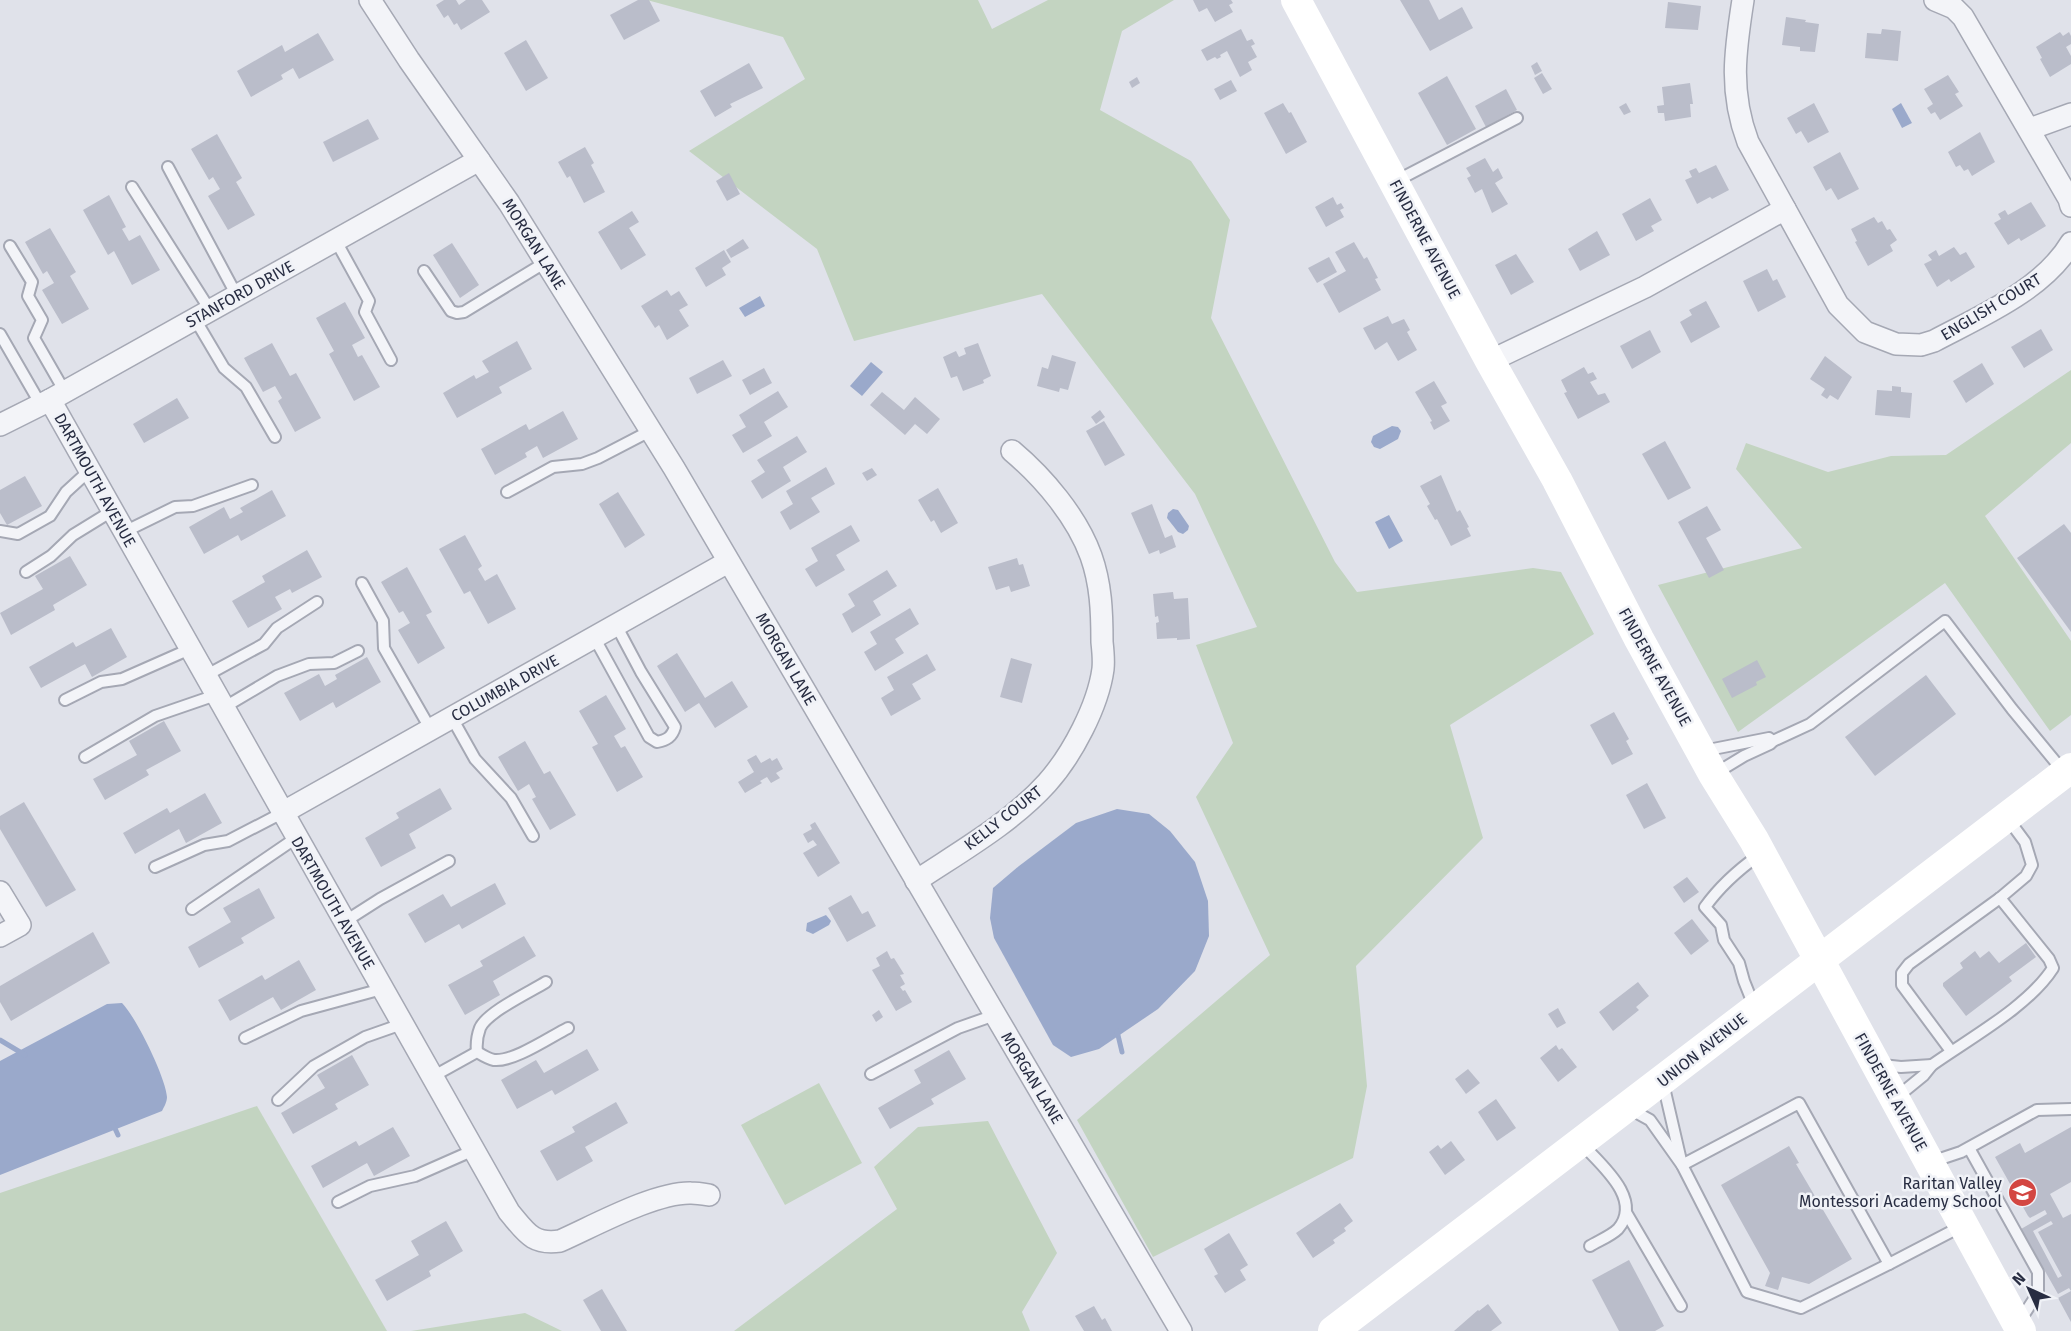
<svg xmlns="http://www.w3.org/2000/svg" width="2071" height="1331" viewBox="0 0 2071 1331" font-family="'Fira Sans',sans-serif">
  <rect width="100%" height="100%" fill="#e0e2ea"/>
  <g fill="#c3d4c1">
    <polygon points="647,0 978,0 992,29 1048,0 1174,0 1122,31 1100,110 1191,161 1230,220 1211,318 1335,562 1357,592 1533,568 1561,572 1594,634 1450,725 1483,838 1356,966 1367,1086 1353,1158 1153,1257 1077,1120 1270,955 1196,797 1233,743 1196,645 1257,627 1195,494 1042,294 854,341 817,249 689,151 805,79 783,37"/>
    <polygon points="2071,370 2071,443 1985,516 2071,641 2071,715 2050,731 1945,583 1738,732 1658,585 1802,548 1736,469 1746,443 1828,472 1891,456 1946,455"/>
    <polygon points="819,1083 862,1163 785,1205 741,1125"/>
    <polygon points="257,1106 387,1331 0,1331 0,1193"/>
    <polygon points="988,1121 1057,1253 1022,1312 1030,1331 734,1331 897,1209 874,1167 918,1127"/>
    <polygon points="525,1313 562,1331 411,1331"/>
  </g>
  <g fill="#9aa9cb">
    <polygon points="1901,103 1912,123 1902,128 1892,109"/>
    <polygon points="760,296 765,306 745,317 739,308"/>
    <polygon points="871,362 883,372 862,396 850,386"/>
    <polygon points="1392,426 1398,427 1401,431 1398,439 1380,449 1374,447 1371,442 1373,436"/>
    <polygon points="1173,509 1178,510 1189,526 1188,530 1183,534 1178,532 1167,518 1168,513"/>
    <polygon points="1389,515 1403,541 1389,549 1375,522"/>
    <polygon points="1117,809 1149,814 1170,831 1195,862 1208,901 1209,936 1195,971 1158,1009 1099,1049 1071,1057 1053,1045 994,938 990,918 993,888 1019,866 1076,823"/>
    <polygon points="826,915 831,921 829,925 813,934 806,931 807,923"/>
    <path d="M122,1003C136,1017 166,1078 167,1097C167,1102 164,1107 162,1111L0,1175V1061L107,1004Z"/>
  </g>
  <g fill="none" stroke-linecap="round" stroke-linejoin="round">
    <g stroke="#9aa9cb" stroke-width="5">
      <polyline points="1117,1031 1122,1052"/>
      <polyline points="0,1040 25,1055"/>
      <polyline points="113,1124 118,1135"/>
    </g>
  </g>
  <g fill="#babdca" fill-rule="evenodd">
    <polygon points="444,0 456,0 459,5 466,0 482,0 490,12 461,30 457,23 454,25 448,15 444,18 436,5"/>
    <polygon points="638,0 649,0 660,21 624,40 610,15"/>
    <polygon points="1193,0 1231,0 1233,3 1229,5 1233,12 1215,22 1207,8 1199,12"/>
    <polygon points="1400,0 1429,0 1439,20 1462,7 1473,28 1430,51"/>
    <polygon points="1668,2 1701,6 1698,30 1665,28"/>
    <polygon points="1786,17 1806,20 1805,22 1819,24 1815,52 1800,51 1800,47 1782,45"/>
    <polygon points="1241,29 1247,41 1252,39 1255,44 1251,46 1257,57 1248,62 1252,70 1240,77 1227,51 1220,55 1221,57 1217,59 1215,57 1207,61 1201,50"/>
    <polygon points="1882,29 1901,31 1898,61 1865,58 1867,33 1881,34"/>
    <polygon points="2060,32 2063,36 2069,32 2071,36 2071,44 2066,47 2071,56 2071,64 2050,77 2040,59 2042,58 2036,47"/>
    <polygon points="318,33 334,60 299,79 293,68 281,75 283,79 251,97 237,71 282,45 285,52"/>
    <polygon points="526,40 548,78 526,91 504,53"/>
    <polygon points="1537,62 1542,71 1535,75 1531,66"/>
    <polygon points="749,63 763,88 730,104 732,107 715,117 700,91"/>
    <polygon points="1542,73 1552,89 1543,94 1534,78"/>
    <polygon points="1948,75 1959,92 1955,94 1963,106 1940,120 1935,112 1931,114 1927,108 1933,104 1924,89"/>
    <polygon points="1447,76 1476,129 1447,145 1418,93"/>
    <polygon points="1137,77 1140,83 1132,88 1129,82"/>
    <polygon points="1231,80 1237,91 1220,100 1214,89"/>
    <polygon points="1690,83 1693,104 1690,104 1691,117 1665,121 1664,113 1658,113 1657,106 1664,105 1662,87"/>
    <polygon points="1506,89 1517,110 1486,127 1475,106"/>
    <polygon points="1283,103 1289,113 1291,112 1307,142 1286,154 1264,113"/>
    <polygon points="1626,103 1631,112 1624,115 1619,107"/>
    <polygon points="1814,103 1829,132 1808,143 1801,131 1796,134 1787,118"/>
    <polygon points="368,119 379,139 333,162 323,142"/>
    <polygon points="1980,132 1995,162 1972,176 1968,169 1964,171 1960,165 1956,167 1948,152"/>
    <polygon points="217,134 242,178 236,182 255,215 228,230 208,196 220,189 213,177 209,180 191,149"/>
    <polygon points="585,147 594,163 591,165 605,192 584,203 570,176 567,178 558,162"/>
    <polygon points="1840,152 1859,189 1838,200 1831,188 1826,191 1813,167"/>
    <polygon points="1485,158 1493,172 1498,168 1503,178 1495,183 1508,204 1492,213 1482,189 1475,193 1467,178 1471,176 1466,168"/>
    <polygon points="1716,165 1729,190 1712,199 1710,197 1697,204 1685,180 1692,177 1689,171 1696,168 1699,173"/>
    <polygon points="729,173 740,194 727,201 716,181"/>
    <polygon points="109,195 126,227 122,229 129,241 140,235 160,270 132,285 114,251 108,255 83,210"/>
    <polygon points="1333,197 1337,205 1341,203 1344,208 1340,210 1344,217 1326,227 1315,207"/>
    <polygon points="1650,198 1662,220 1651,226 1654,231 1636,241 1622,214"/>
    <polygon points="2031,202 2046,226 2021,241 2019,238 2008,245 1994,223 2001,219 1998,214 2005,210 2008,215"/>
    <polygon points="632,211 639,222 629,228 646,255 621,270 598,232"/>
    <polygon points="1874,217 1878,223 1882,221 1887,230 1890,229 1897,240 1890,245 1893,251 1868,266 1855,242 1857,241 1851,229"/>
    <polygon points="50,228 76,272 70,276 89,309 62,324 42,290 54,283 47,271 43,274 25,242"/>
    <polygon points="1597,231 1610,255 1580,271 1568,249"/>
    <polygon points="743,239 749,248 731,258 726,250"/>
    <polygon points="1354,242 1364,259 1367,257 1378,278 1375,279 1381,290 1339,313 1323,284 1346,271 1335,252"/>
    <polygon points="452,243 479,285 460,298 433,255"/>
    <polygon points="1954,247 1960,255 1966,252 1975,267 1951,282 1949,279 1937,287 1924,264 1932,260 1928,255 1936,250 1939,256"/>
    <polygon points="724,250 731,262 722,268 726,275 706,287 695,268"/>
    <polygon points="1516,254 1534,282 1511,295 1495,265"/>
    <polygon points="1329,257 1337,272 1317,283 1308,268"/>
    <polygon points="1767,269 1773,281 1777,279 1786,297 1758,312 1743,281"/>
    <polygon points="667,290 671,296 679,291 688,305 679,310 689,326 667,340 659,325 655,328 641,306"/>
    <polygon points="1706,301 1720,327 1691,343 1680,322 1692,315 1689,310"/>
    <polygon points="345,302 365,338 352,345 358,357 362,355 380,387 354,401 329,354 334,351 316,318"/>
    <polygon points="1388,316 1392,324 1404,319 1410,330 1407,332 1417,350 1398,361 1387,342 1375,350 1363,328"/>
    <polygon points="2041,329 2053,350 2024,368 2011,347"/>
    <polygon points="1650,330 1661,352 1632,369 1620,346"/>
    <polygon points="517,341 532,369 499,387 502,393 457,418 443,393 474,375 476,379 489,372 482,361"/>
    <polygon points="272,343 290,376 296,373 321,418 295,432 278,401 282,398 275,386 263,392 244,358"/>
    <polygon points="978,343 991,376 983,380 984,383 963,391 957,376 951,378 943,357 956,351 959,357 966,354 964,348"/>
    <polygon points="1052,355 1076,362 1068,390 1060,388 1059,392 1037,386 1042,367 1048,369"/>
    <polygon points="1825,356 1852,377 1838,400 1830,395 1827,399 1821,395 1825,389 1810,379"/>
    <polygon points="723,360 732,376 697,394 689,378"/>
    <polygon points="1982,363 1994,384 1966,403 1953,381"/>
    <polygon points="1584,367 1588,374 1593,372 1597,379 1590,382 1598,395 1605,393 1610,402 1578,419 1564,393 1567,392 1561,380"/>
    <polygon points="764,368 772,383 750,395 742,380"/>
    <polygon points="1434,381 1447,403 1441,406 1450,421 1434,430 1430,422 1432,421 1415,392"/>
    <polygon points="1892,386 1901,387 1901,392 1912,393 1910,418 1875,415 1877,390 1892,391"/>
    <polygon points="778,391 788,407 764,422 772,436 743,453 732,435 746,427 739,415"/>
    <polygon points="882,392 904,410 915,397 940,419 927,434 915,424 905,435 870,405"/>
    <polygon points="177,398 189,418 144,443 133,424"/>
    <polygon points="1100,410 1105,417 1096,424 1091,417"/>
    <polygon points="563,411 578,439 543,458 537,446 525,453 527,457 495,475 481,449 526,424 529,430"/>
    <polygon points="1104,421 1125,455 1105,466 1086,431"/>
    <polygon points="797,436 807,452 783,467 791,481 762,499 751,481 765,472 757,460"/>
    <polygon points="1665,441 1691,488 1668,500 1642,454"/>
    <polygon points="826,467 835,484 811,498 820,512 790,530 780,512 793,504 786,491"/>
    <polygon points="872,468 877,475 867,481 862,473"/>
    <polygon points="1441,475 1457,512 1460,510 1469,527 1467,528 1471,536 1451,546 1437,519 1435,520 1427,506 1430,504 1420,486"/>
    <polygon points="25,476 42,506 7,525 0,513 0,490"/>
    <polygon points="938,488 958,523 941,533 934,520 931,522 918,500"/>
    <polygon points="272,490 286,516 241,541 238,535 204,554 189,527 224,507 230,519 243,512 240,508"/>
    <polygon points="618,492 645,535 625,548 599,504"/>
    <polygon points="1152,504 1165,538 1172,535 1176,547 1160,554 1159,550 1149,554 1131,513"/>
    <polygon points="1707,506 1721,530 1706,538 1724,570 1709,578 1678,522"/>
    <polygon points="2064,524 2071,533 2071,632 2017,558"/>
    <polygon points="851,525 860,541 836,555 845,570 816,587 805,569 818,561 811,548"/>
    <polygon points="465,535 482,566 478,569 485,581 497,574 516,609 488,624 470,591 464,594 439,549"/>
    <polygon points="307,550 322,577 292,593 290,589 275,597 282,609 248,628 232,601 265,582 262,576"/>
    <polygon points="70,556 87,585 53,605 55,610 11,635 0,613 43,589 35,576"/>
    <polygon points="1017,558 1019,565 1023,564 1030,586 1011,592 1009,586 996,590 988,567"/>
    <polygon points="407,567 432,612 426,615 445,648 418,664 398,630 410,623 403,611 399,613 381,582"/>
    <polygon points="887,570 897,586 873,601 881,615 852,633 842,614 855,606 848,594"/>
    <polygon points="1173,592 1174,599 1188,598 1190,639 1177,640 1177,638 1157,639 1156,623 1159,622 1158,616 1155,617 1153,594"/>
    <polygon points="910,608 919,624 895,639 904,653 875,671 864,652 877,644 870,632"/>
    <polygon points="111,628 127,657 92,677 85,664 41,688 29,667 73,642 76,647"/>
    <polygon points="677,653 705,698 732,681 748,707 715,728 699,703 685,712 657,666"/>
    <polygon points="927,654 936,670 912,684 921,699 891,716 881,698 894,690 887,677"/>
    <polygon points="367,657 381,682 336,708 333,702 300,721 284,693 319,674 325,686 337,679 335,675"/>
    <polygon points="1011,658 1032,664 1022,703 1000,697"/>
    <polygon points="1757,660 1766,677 1756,682 1757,685 1732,698 1722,679"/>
    <polygon points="1926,675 1956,714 1875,776 1845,737"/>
    <polygon points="606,695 626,729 614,736 621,748 625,746 643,777 617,792 592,747 598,744 579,711"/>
    <polygon points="1614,712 1629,739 1626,741 1633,754 1612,765 1590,725"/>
    <polygon points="164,721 181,751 146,770 149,775 105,800 93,779 137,755 129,741"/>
    <polygon points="525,741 544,774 550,771 576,815 550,830 532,799 536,797 529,784 518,791 498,757"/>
    <polygon points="756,755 761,763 770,758 772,761 777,758 783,769 776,773 780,778 771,783 767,777 760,781 762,783 745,793 738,782 754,772 747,760"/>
    <polygon points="1647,783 1666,818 1644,829 1626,795"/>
    <polygon points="440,788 452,809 409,834 416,848 381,867 365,838 399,818 396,813"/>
    <polygon points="205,793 222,823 186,843 179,829 135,854 123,833 167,808 170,813"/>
    <polygon points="24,802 76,890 46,907 0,829 0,816"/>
    <polygon points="815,822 840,863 818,877 803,853 817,845 813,840 808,843 803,834 812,829 810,825"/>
    <polygon points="1687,877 1699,892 1684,903 1673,887"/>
    <polygon points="495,883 506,904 462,929 459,924 425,943 408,914 443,894 451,907"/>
    <polygon points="259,888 275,918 241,938 244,943 199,968 188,947 231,922 223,908"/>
    <polygon points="851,895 862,914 868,911 876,926 847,942 828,908"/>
    <polygon points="1692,919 1709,941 1691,955 1674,933"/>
    <polygon points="93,932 110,963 11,1021 0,1002 0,986"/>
    <polygon points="524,936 536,956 493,981 500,995 465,1015 448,985 483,966 480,961"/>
    <polygon points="2026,943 2036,957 2009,977 2012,981 1966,1016 1943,986 1943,983 1963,968 1960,963 1975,951 1980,958 1989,951 1999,963"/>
    <polygon points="887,951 891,959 894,958 904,974 900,975 905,984 900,987 903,991 905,990 912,1002 896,1011 872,970 880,966 876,958"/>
    <polygon points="299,960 316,990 281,1010 273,997 230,1021 218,1000 262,975 265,980"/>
    <polygon points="1638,982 1649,996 1636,1007 1639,1010 1613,1031 1599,1012"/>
    <polygon points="1558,1008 1566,1023 1557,1028 1548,1014"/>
    <polygon points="879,1010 883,1017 876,1022 872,1015"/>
    <polygon points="1556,1045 1559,1050 1562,1048 1577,1067 1558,1082 1540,1058"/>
    <polygon points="587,1049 599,1070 555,1095 552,1090 517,1109 501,1080 536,1060 544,1073"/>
    <polygon points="949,1050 966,1079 931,1099 934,1104 890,1129 878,1108 921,1083 914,1070"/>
    <polygon points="352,1055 369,1085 335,1104 338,1109 293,1134 281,1113 325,1088 317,1075"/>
    <polygon points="1468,1069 1480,1083 1466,1094 1455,1079"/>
    <polygon points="1496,1099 1516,1128 1497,1141 1478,1112"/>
    <polygon points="616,1102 628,1123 585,1147 593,1161 557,1181 540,1151 575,1132 572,1127"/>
    <polygon points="393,1127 410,1156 374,1176 367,1163 323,1188 311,1166 356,1141 359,1146"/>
    <path d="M2071,1127V1182L2050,1194L2063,1218L2071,1214V1322L2058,1298L2071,1291L2069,1288L2058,1294L2021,1229L2047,1214L2045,1210L2030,1218L2028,1216L1995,1157L2020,1143L2025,1153ZM2051,1221L2053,1224L2038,1232L2062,1276L2058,1278L2033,1231Z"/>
    <polygon points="1451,1141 1465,1160 1445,1175 1429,1152 1438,1145 1441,1149"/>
    <polygon points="1789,1146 1799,1163 1796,1164 1852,1259 1809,1284 1782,1277 1778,1290 1765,1286 1770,1273 1721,1185"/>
    <polygon points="1340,1203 1353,1221 1344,1228 1346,1231 1333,1240 1335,1243 1313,1258 1296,1233"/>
    <polygon points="446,1221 463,1251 429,1271 431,1276 387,1301 375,1280 419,1255 411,1241"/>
    <polygon points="1229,1233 1248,1265 1240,1270 1246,1280 1225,1293 1214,1276 1218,1274 1204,1249"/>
    <polygon points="1629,1260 1664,1326 1655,1331 1619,1331 1592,1280"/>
    <polygon points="602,1289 627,1331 601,1331 583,1300"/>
    <polygon points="1488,1304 1502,1323 1491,1331 1454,1331 1478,1310 1479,1311"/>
    <polygon points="1094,1306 1102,1320 1105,1318 1112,1331 1084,1331 1075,1316"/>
  </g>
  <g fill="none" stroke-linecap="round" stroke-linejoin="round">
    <defs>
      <g id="lane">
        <polyline points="168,167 237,296"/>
        <polyline points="1394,182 1517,118"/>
        <polyline points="132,187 210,310"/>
        <polyline points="336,241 369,301 365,312 391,360"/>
        <polyline points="10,246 32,282 28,296 42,320 34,338 65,392"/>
        <polyline points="424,271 451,311 457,313 464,312 546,262"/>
        <polyline points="195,319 224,368 246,387 275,437"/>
        <polyline points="0,334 41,405"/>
        <polyline points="507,492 553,467 582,464 598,458 650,431"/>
        <polyline points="0,531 18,534 50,516 66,492 90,470"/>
        <polyline points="124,532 175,507 193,506 252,485"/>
        <polyline points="26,572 51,556 73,535 112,511"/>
        <polyline points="362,583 383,621 384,648 431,730"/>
        <path d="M594,637L649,737L657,742C667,740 672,737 675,727L641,672L616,625"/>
        <polyline points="205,676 264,644 277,628 317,602"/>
        <polyline points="65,700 101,682 122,679 190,649"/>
        <polyline points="223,708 277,676 309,664 334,663 358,651"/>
        <polyline points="452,718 475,759 511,798 533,836"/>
        <polyline points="1703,751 1769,738 1773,741"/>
        <polyline points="85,757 155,716 216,695"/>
        <polyline points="1716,773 1744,756 1770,744 1773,741 1810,724 1945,621 2012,709 2063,771"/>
        <polyline points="155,867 204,845 228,841 282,813"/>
        <polyline points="192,909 296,838"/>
        <polyline points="344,922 380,899 449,861"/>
        <path d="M1754,1006L1744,981L1739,963L1724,940L1721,925L1705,907C1720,886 1738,870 1759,855"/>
        <polyline points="245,1038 301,1011 382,989"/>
        <polyline points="1951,1051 1902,985 1902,973 1909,964 2000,898 2026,876 2032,865 2025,842 2008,819"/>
        <path d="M477,1052C476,1043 477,1036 480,1028C487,1012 530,992 546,982"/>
        <polyline points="1882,1065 1901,1067 1932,1065"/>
        <polyline points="871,1074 958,1028 995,1015"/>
        <path d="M432,1077L477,1052C482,1055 488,1059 494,1060C514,1062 550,1037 568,1028"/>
        <polyline points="1663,1083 1682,1165 1799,1103 1889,1264 1962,1226"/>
        <path d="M1897,1097L1924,1075L1932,1065C1970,1038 2029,1006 2053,968L2049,959L2000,898"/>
        <polyline points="278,1100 314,1066 365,1037 402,1024"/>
        <polyline points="1630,1109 1650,1120 1682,1165 1747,1292 1801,1308 1889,1264"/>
        <path d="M1581,1143C1600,1164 1644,1199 1618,1229C1611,1236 1598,1241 1590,1246"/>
        <polyline points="1969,1148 2038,1272 2038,1293 2019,1322"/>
        <polyline points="1931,1162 1961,1152 2037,1110 2071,1109"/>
        <polyline points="338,1202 370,1186 415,1176 474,1150"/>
        <polyline points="1627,1214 1681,1306"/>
      </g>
      <g id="street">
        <polyline points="370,0 409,60 509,203 674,468 1181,1331"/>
        <path d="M1743,0C1735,51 1729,92 1748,142L1838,305L1865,332L1896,344L1921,345L1934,341C1981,316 2043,290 2071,243"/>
        <polyline points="1935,0 1954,8 1963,17 2069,199 2071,206"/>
        <polyline points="2030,129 2071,114"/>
        <polyline points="1490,361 1645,287 1785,209"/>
        <path d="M50,400L509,1212C526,1232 532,1245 560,1241C594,1226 655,1192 691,1193C697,1193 703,1194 709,1195"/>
        <polyline points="0,425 50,400 479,160"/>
        <polyline points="282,813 728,562"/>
        <path d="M916,881C961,851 1011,823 1047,783C1072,755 1098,706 1103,669C1104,660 1103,651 1102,642C1102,612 1101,584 1091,556C1077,517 1044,478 1012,451"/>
        <polyline points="0,892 20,925 0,936"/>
      </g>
    </defs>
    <use href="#lane" stroke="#a5a8b4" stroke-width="14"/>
    <use href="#street" stroke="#a5a8b4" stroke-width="24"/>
    <use href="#lane" stroke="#f3f4f8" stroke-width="10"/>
    <use href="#street" stroke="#f3f4f8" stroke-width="21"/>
    <g stroke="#fff" stroke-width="30">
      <polyline points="1296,0 1490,361 1557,480 1639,639 1713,774 1754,840 2021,1331"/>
      <polyline points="1333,1331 2071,768"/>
    </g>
  </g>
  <defs>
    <symbol id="school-disc" viewBox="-11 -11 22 22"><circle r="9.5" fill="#d34641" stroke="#f0f2f7"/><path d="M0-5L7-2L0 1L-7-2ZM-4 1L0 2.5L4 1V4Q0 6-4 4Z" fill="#fff"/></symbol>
  </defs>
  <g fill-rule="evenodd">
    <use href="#school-disc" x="2006" y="1176" width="33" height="33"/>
  </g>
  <g text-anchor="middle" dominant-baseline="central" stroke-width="5" stroke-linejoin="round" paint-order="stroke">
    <g font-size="16" fill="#282d42" stroke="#f0f2f7">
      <text transform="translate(1425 239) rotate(62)">FINDERNE AVENUE</text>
      <text transform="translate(534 244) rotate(58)">MORGAN LANE</text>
      <text transform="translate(240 294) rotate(-29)">STANFORD DRIVE</text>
      <text transform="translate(1991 307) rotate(-31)">ENGLISH COURT</text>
      <text transform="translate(95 480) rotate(61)">DARTMOUTH AVENUE</text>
      <text transform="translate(786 659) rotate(60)">MORGAN LANE</text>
      <text transform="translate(1655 667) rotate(61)">FINDERNE AVENUE</text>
      <text transform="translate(505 688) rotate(-29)">COLUMBIA DRIVE</text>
      <text transform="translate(1003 818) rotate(-38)">KELLY COURT</text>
      <text transform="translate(333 903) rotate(60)">DARTMOUTH AVENUE</text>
      <text transform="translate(1702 1050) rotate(-38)">UNION AVENUE</text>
      <text transform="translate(1032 1078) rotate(59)">MORGAN LANE</text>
      <text transform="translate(1891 1092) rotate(61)">FINDERNE AVENUE</text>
    </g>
    <g font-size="16" fill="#282d42" stroke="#f0f2f7" text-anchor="end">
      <text x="2002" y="1183">Raritan Valley<tspan x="2002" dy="18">Montessori Academy School</tspan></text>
    </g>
  </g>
  <g transform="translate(2029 1289) rotate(315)" stroke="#f0f2f7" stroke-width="4.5" paint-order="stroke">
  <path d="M0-4.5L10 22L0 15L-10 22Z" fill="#282d42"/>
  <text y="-9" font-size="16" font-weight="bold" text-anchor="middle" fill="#282d42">N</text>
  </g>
</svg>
